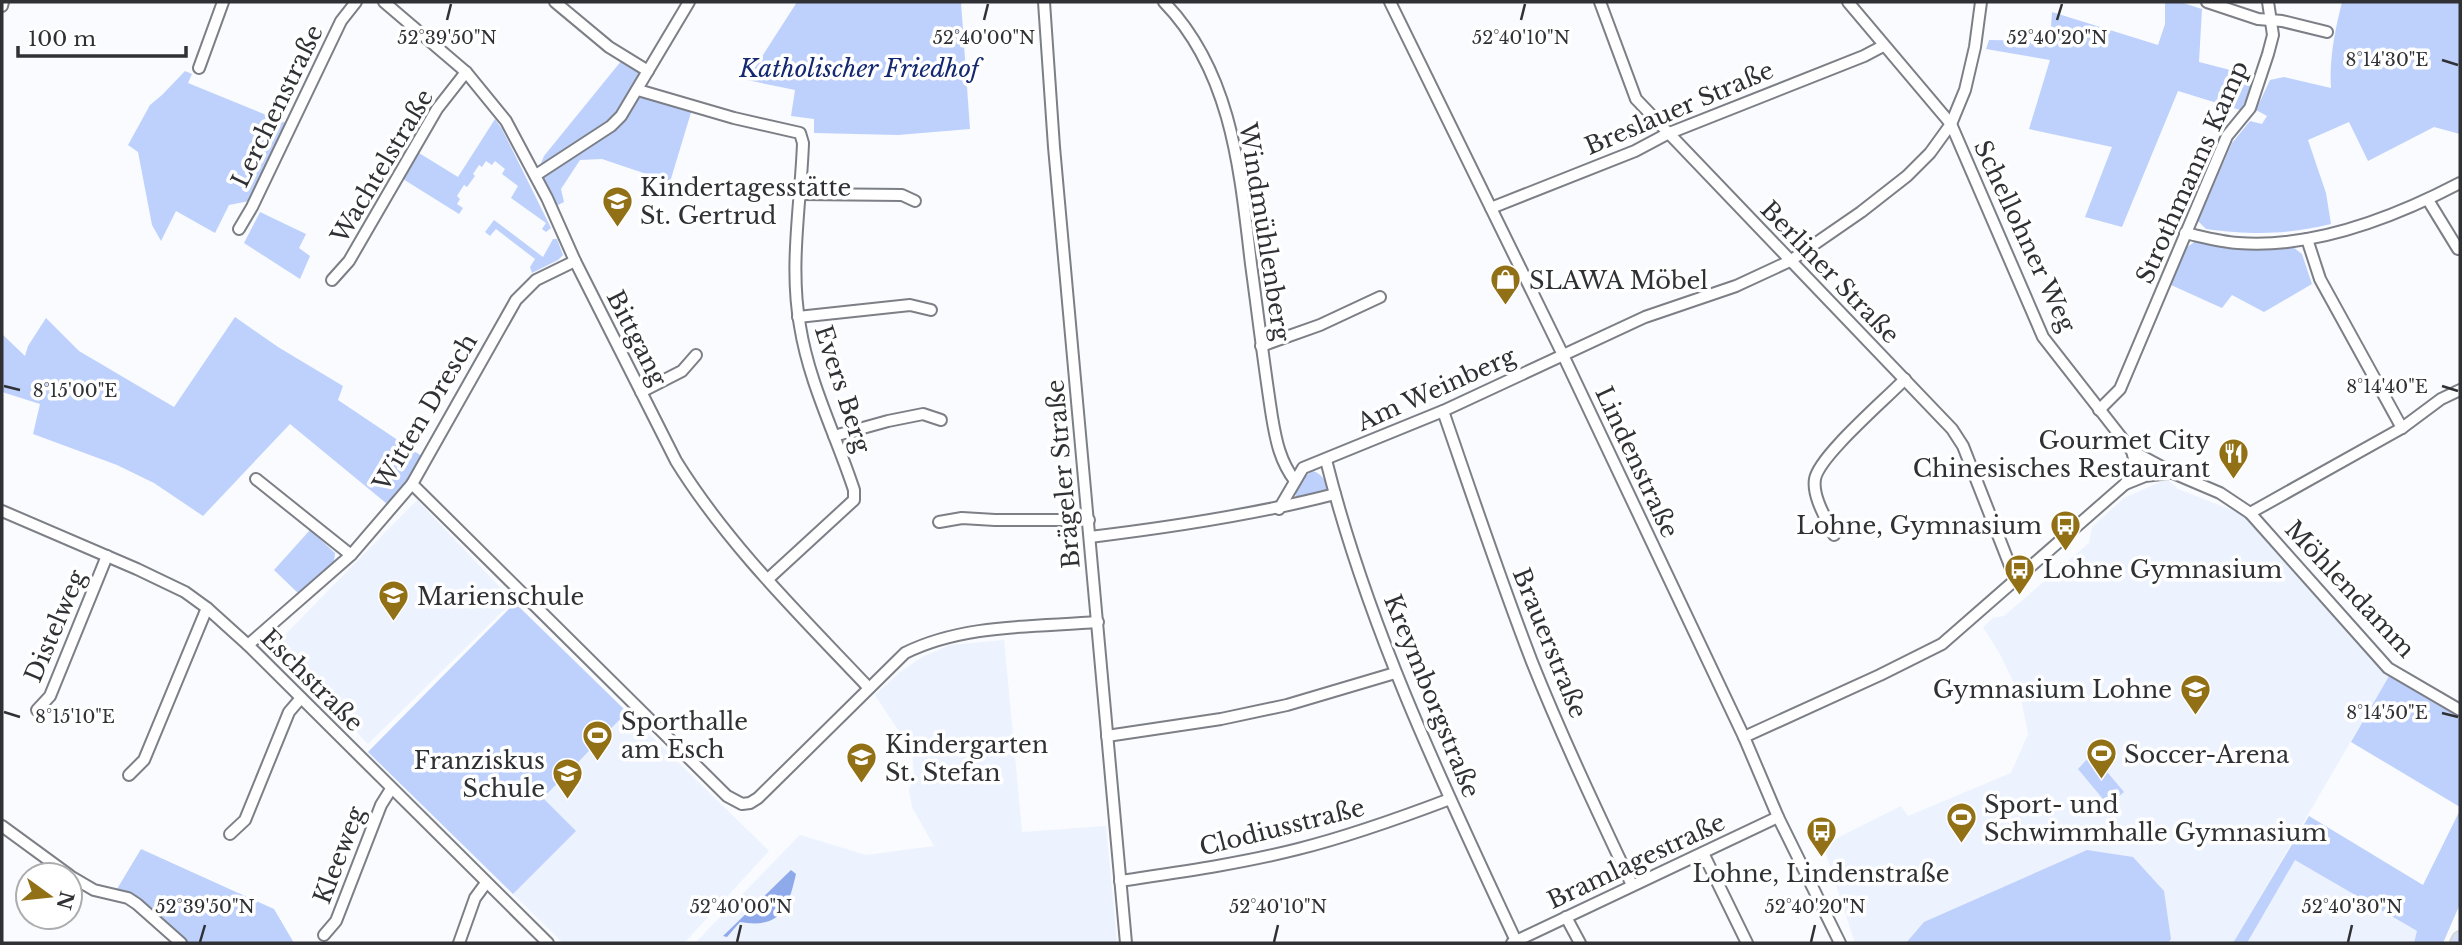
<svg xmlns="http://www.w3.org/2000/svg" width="2462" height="945" viewBox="0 0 2462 945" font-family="'Libre Baskerville',serif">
  <rect width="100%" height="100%" fill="#f9fbfe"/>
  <g fill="#ecf2fe">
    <polygon points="2167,479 2178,489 2242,514 2389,676 2233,943 1855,943 1823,845 1901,806 1908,816 2011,773 2028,734 2021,698 2000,654 1983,627 1993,618 2004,616 2089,543 2092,527 2124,498"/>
    <polygon points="417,500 513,601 368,744 275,645"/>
    <polygon points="515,603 769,851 684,943 563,943 368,752"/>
    <polygon points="1004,640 1022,832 1106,826 1117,943 695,943 800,835 866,855 934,846 912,807 909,790 914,774 912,751 875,695 900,672 922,657 950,645"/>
    <polygon points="2295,859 2418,932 2414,943 2247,943"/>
  </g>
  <g fill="#bed1fd">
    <polygon points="797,2 961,2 970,129 898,135 814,133 814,119 791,116 795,90 747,80"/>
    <polygon points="2165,2 2180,2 2202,9 2199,62 2254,76 2249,96 2240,110 2178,91 2122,227 2085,217 2112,147 2029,129 2050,60 1986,49 1989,40 2050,41 2052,12 2158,45 2165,24"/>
    <path d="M2342,2H2460V134L2434,127L2368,161L2349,122L2308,140L2326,193L2331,224C2284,235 2254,235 2206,229L2198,221L2232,143L2250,121L2262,124L2267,116L2256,110L2270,80L2284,77L2331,88C2329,59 2335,30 2342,2Z"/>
    <polygon points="622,60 648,71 638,89 693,106 670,182 602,159 580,160 561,189 564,202 552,208 536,175 544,156"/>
    <polygon points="185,71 192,74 188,83 286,123 249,201 229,205 215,233 176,211 161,241 152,225 138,152 128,145 150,105 162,95"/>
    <polygon points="495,119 502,129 551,228 546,232 542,229 546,223 511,198 518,186 502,174 505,169 495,161 492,165 486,161 482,167 479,165 473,174 475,176 467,187 464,185 457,196 460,199 457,204 463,208 459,214 403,179 419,153 458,177"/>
    <polygon points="260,212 306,234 299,248 310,256 300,279 244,243"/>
    <polygon points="494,220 543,257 553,239 557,239 563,255 558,260 532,273 530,267 535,259 496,229 490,236 485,232"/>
    <polygon points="2196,241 2236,249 2293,247 2302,254 2312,284 2264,312 2232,295 2222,308 2171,285 2187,247"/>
    <polygon points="235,317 278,347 343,386 338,400 426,459 392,508 290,424 203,516 154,483 117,465 33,434 40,404 2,392 2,334 25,356 28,346 46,318 79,351 174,407"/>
    <path d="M1313,471C1322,474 1328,482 1327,492L1296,497C1294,486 1304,476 1313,471Z"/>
    <polygon points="310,530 335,553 334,561 298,593 274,570"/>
    <polygon points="515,603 627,712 543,798 576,831 513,894 368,752"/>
    <polygon points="2389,676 2460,717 2460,807 2351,742"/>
    <polygon points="2092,754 2124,792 2108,805 2078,769"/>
    <polygon points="2460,810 2460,904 2443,943 2414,943 2417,931 2295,860 2247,943 2233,943 2309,816 2423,885"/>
    <polygon points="141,849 274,909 294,943 181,943 137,904 114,894"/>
    <polygon points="2087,850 2133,857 2164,891 2171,939 2168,943 1906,943 1924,922"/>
  </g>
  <path fill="#8faaea" d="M791,870L796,874C788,909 780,929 740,922L727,937L723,936Z"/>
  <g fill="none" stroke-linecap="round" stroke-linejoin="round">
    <defs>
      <g id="minor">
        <path d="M384,2L466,72L506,121L547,198L575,261L676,461C728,545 801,616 868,687"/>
        <polyline points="555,2 609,47 648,71"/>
        <polyline points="1044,2 1054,147 1126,943"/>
        <path d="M1164,2C1232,72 1240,171 1251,264C1258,315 1264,366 1272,417C1276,441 1280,461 1295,481"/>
        <polyline points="1390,2 1563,355 1744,737 1778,817 1840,943"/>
        <polyline points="1600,2 1636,99 1952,429 1963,446 2016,581"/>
        <polyline points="1848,2 1951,124 2043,337 2132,451 2173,473 2220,493 2250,513 2388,668 2460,710"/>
        <polyline points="2207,2 2258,19 2282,21 2327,32"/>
        <polyline points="2,6 3,2"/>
        <polyline points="199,68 223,2"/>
        <path d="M638,90L734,118L800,133L803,143C801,202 789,266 800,326C809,383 836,435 854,490V500L768,579"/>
        <polyline points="536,175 611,126 621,116 689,2"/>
        <polyline points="801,194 902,195 915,201"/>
        <polyline points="2428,200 2458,249"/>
        <polyline points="1491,208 1635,151 1667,134 1864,56 1883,46"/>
        <polyline points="239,229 252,207 341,21 356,2"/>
        <path d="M2185,233C2203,237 2221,242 2238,243C2314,249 2395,217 2460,183"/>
        <polyline points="2307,239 2320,279 2402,428"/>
        <polyline points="332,280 349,261 437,109 466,72"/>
        <polyline points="798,317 910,305 931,310"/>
        <polyline points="1261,346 1320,325 1380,297"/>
        <polyline points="641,392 682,371 696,355"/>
        <polyline points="2099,410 2120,389 2227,136 2250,108 2268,54 2273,35 2268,2"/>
        <path d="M1443,411C1472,495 1500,579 1532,662C1562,737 1597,811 1632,885"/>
        <polyline points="834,436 888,421 923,414 941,420"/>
        <path d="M1326,460C1368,628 1443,785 1516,941"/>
        <polyline points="256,479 351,555"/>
        <path d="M412,484L727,796L742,804L750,803L758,798L905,653C963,624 1034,627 1098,622"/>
        <polyline points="2125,484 2145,476 2169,473"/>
        <polyline points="1279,509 1303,468 1443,411 1645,317 1736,286 1790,261 1861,212 1907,176 1930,153 1951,124 1965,90 1975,47 1981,2"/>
        <polyline points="2,511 137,569 185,592 207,608 248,645 548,943"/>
        <polyline points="2250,513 2402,428 2441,399 2460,390"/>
        <polyline points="939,522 962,518 995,520 1089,520"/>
        <path d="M1834,535C1827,520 1812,497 1815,479C1819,456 1886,399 1905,379"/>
        <path d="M1090,537C1173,527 1254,515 1335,494"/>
        <polyline points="248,645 351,555 412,484 516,300 536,280 575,261"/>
        <polyline points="37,710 50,696 107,556"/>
        <polyline points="1107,736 1221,719 1287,705 1395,673"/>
        <path d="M1744,737L1880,675L1942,644L2125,484C2134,471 2137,466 2132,451"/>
        <polyline points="129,775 144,760 207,608"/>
        <polyline points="2,826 69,875"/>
        <polyline points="230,834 245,820 289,712 301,698"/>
        <polyline points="1703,853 1747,943"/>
        <polyline points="70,876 94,890 128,898 137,904 181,943"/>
        <path d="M1120,881C1180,872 1239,864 1298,849C1350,836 1400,818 1450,799"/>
        <polyline points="1566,917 1580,943"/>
        <polyline points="324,935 336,921 381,805 391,789"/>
        <polyline points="459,943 475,898 486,883"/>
        <polyline points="1512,943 1778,817"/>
      </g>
      <polyline id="major" points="2458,943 2460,939"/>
    </defs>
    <use href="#minor" stroke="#7c7f86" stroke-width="14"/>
    <use href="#major" stroke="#d6d6d6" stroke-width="18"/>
    <use href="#minor" stroke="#fff" stroke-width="10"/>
    <use href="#major" stroke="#d3dff9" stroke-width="14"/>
  </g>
  <path fill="none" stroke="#303134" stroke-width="2.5" d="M447,20L451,4M984,20L988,4M1521,20L1525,4M2057,20L2062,4M2442,60L2458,65M4,386L20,390M2442,386L2458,391M4,712L20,717M2442,713L2458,717M200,942L205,925M737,942L741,925M1274,942L1278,925M1811,942L1815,925M2348,942L2352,925"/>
  <defs>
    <symbol id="school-pin" viewBox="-11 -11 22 30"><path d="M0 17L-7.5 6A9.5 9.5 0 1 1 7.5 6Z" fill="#917016" stroke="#fff"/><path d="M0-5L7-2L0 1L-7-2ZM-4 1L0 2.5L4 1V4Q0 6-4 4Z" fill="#fff"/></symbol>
    <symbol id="shop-pin" viewBox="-11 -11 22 30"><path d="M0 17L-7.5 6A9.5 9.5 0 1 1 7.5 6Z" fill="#917016" stroke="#fff"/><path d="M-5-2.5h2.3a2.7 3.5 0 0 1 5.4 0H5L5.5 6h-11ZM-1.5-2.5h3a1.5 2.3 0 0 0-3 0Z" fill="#fff"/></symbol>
    <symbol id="restaurant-pin" viewBox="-11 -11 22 30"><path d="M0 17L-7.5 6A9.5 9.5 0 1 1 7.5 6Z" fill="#917016" stroke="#fff"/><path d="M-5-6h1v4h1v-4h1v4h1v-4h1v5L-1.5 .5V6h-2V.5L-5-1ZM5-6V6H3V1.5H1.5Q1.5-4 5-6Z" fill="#fff"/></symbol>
    <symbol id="bus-pin" viewBox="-11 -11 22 30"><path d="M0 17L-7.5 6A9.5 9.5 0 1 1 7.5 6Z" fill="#917016" stroke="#fff"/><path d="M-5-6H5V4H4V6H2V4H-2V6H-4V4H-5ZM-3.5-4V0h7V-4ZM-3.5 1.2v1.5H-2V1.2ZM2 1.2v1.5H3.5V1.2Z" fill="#fff"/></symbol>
    <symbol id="stadium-pin" viewBox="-11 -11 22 30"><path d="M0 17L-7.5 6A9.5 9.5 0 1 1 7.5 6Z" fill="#917016" stroke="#fff"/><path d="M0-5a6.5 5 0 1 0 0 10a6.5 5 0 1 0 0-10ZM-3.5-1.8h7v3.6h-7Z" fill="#fff"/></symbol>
  </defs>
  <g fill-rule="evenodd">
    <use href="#school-pin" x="600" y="184" width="35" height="47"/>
    <use href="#shop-pin" x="1488" y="262" width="35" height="47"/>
    <use href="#restaurant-pin" x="2216" y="436" width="35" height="47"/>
    <use href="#bus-pin" x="2048" y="508" width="35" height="47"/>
    <use href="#bus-pin" x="2002" y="552" width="35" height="47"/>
    <use href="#school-pin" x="376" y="578" width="35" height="47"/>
    <use href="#school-pin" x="2178" y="672" width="35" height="47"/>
    <use href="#stadium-pin" x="580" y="718" width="35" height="47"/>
    <use href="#stadium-pin" x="2084" y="736" width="35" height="47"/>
    <use href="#school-pin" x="844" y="740" width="35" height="47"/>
    <use href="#school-pin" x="550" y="756" width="35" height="47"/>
    <use href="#stadium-pin" x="1944" y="800" width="35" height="47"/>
    <use href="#bus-pin" x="1804" y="814" width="35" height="47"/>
  </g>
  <g text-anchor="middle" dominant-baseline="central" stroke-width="7" stroke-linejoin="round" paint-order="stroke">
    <g font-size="24" font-style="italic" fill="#142971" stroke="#fff">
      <text x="859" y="68">Katholischer Friedhof</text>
    </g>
    <g font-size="24" fill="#303134" stroke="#fff">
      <text transform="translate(277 106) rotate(-64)">Lerchenstraße</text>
      <text transform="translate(1679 108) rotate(-23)">Breslauer Straße</text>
      <text transform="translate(382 166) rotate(-59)">Wachtelstraße</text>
      <text transform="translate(2192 172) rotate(-66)">Strothmanns Kamp</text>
      <text transform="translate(1265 232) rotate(81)">Windmühlenberg</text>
      <text transform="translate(2025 236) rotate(65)">Schellohner Weg</text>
      <text transform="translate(1830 272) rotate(46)">Berliner Straße</text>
      <text transform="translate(637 338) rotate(63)">Bittgang</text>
      <text transform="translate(843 389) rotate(72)">Evers Berg</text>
      <text transform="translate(1436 389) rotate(-24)">Am Weinberg</text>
      <text transform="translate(425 412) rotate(-59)">Witten Dresch</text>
      <text transform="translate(1637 462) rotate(65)">Lindenstraße</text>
      <text transform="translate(1063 474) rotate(-95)">Brägeler Straße</text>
      <text transform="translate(2350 589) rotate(47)">Möhlendamm</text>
      <text transform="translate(55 626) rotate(-67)">Distelweg</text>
      <text transform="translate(1550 643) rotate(68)">Brauerstraße</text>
      <text transform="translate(312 680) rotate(45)">Eschstraße</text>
      <text transform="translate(1432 696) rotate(68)">Kreymborgstraße</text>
      <text transform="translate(1282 827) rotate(-14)">Clodiusstraße</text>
      <text transform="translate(339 855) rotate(-69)">Kleeweg</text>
      <text transform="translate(1636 861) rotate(-25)">Bramlagestraße</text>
    </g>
    <g font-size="24" fill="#303134" stroke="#fff" text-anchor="start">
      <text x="640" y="187">Kindertagesstätte<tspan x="640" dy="28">St. Gertrud</tspan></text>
      <text x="1529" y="280">SLAWA Möbel</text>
      <text x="2210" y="440" text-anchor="end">Gourmet City<tspan x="2210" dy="28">Chinesisches Restaurant</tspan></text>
      <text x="2042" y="525" text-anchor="end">Lohne, Gymnasium</text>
      <text x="2043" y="569">Lohne Gymnasium</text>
      <text x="417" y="596">Marienschule</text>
      <text x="2172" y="689" text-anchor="end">Gymnasium Lohne</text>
      <text x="621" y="721">Sporthalle<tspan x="621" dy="28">am Esch</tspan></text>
      <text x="885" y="744">Kindergarten<tspan x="885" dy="28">St. Stefan</tspan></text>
      <text x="2124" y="754">Soccer-Arena</text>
      <text x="545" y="760" text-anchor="end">Franziskus<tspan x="545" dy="28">Schule</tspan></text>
      <text x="1984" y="804">Sport- und<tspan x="1984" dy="28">Schwimmhalle Gymnasium</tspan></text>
      <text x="1821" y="873" text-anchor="middle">Lohne, Lindenstraße</text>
    </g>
  </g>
  <g font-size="18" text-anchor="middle" fill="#303134" stroke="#fff" stroke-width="7" stroke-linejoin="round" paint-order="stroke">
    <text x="447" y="44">52°39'50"N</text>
    <text x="984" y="44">52°40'00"N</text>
    <text x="1521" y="44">52°40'10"N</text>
    <text x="2057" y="44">52°40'20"N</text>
    <text x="2387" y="66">8°14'30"E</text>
    <text x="2387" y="393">8°14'40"E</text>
    <text x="75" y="397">8°15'00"E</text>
    <text x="2387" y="719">8°14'50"E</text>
    <text x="75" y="723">8°15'10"E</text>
    <text x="205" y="913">52°39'50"N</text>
    <text x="741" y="913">52°40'00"N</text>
    <text x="1278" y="913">52°40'10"N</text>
    <text x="1815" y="913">52°40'20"N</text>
    <text x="2352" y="913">52°40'30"N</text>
  </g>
  <rect width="2462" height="945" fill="none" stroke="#303134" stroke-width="7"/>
  <g transform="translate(49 896) rotate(105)"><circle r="33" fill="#ffffff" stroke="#acadae" stroke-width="2"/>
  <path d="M0-5L12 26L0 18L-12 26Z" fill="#917016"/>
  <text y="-10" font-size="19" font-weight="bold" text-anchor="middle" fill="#303134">N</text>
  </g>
  <path d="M18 46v10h168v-10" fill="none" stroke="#303134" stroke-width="3.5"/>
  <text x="28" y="46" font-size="21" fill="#303134" stroke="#ffffff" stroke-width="5" paint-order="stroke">100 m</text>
</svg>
